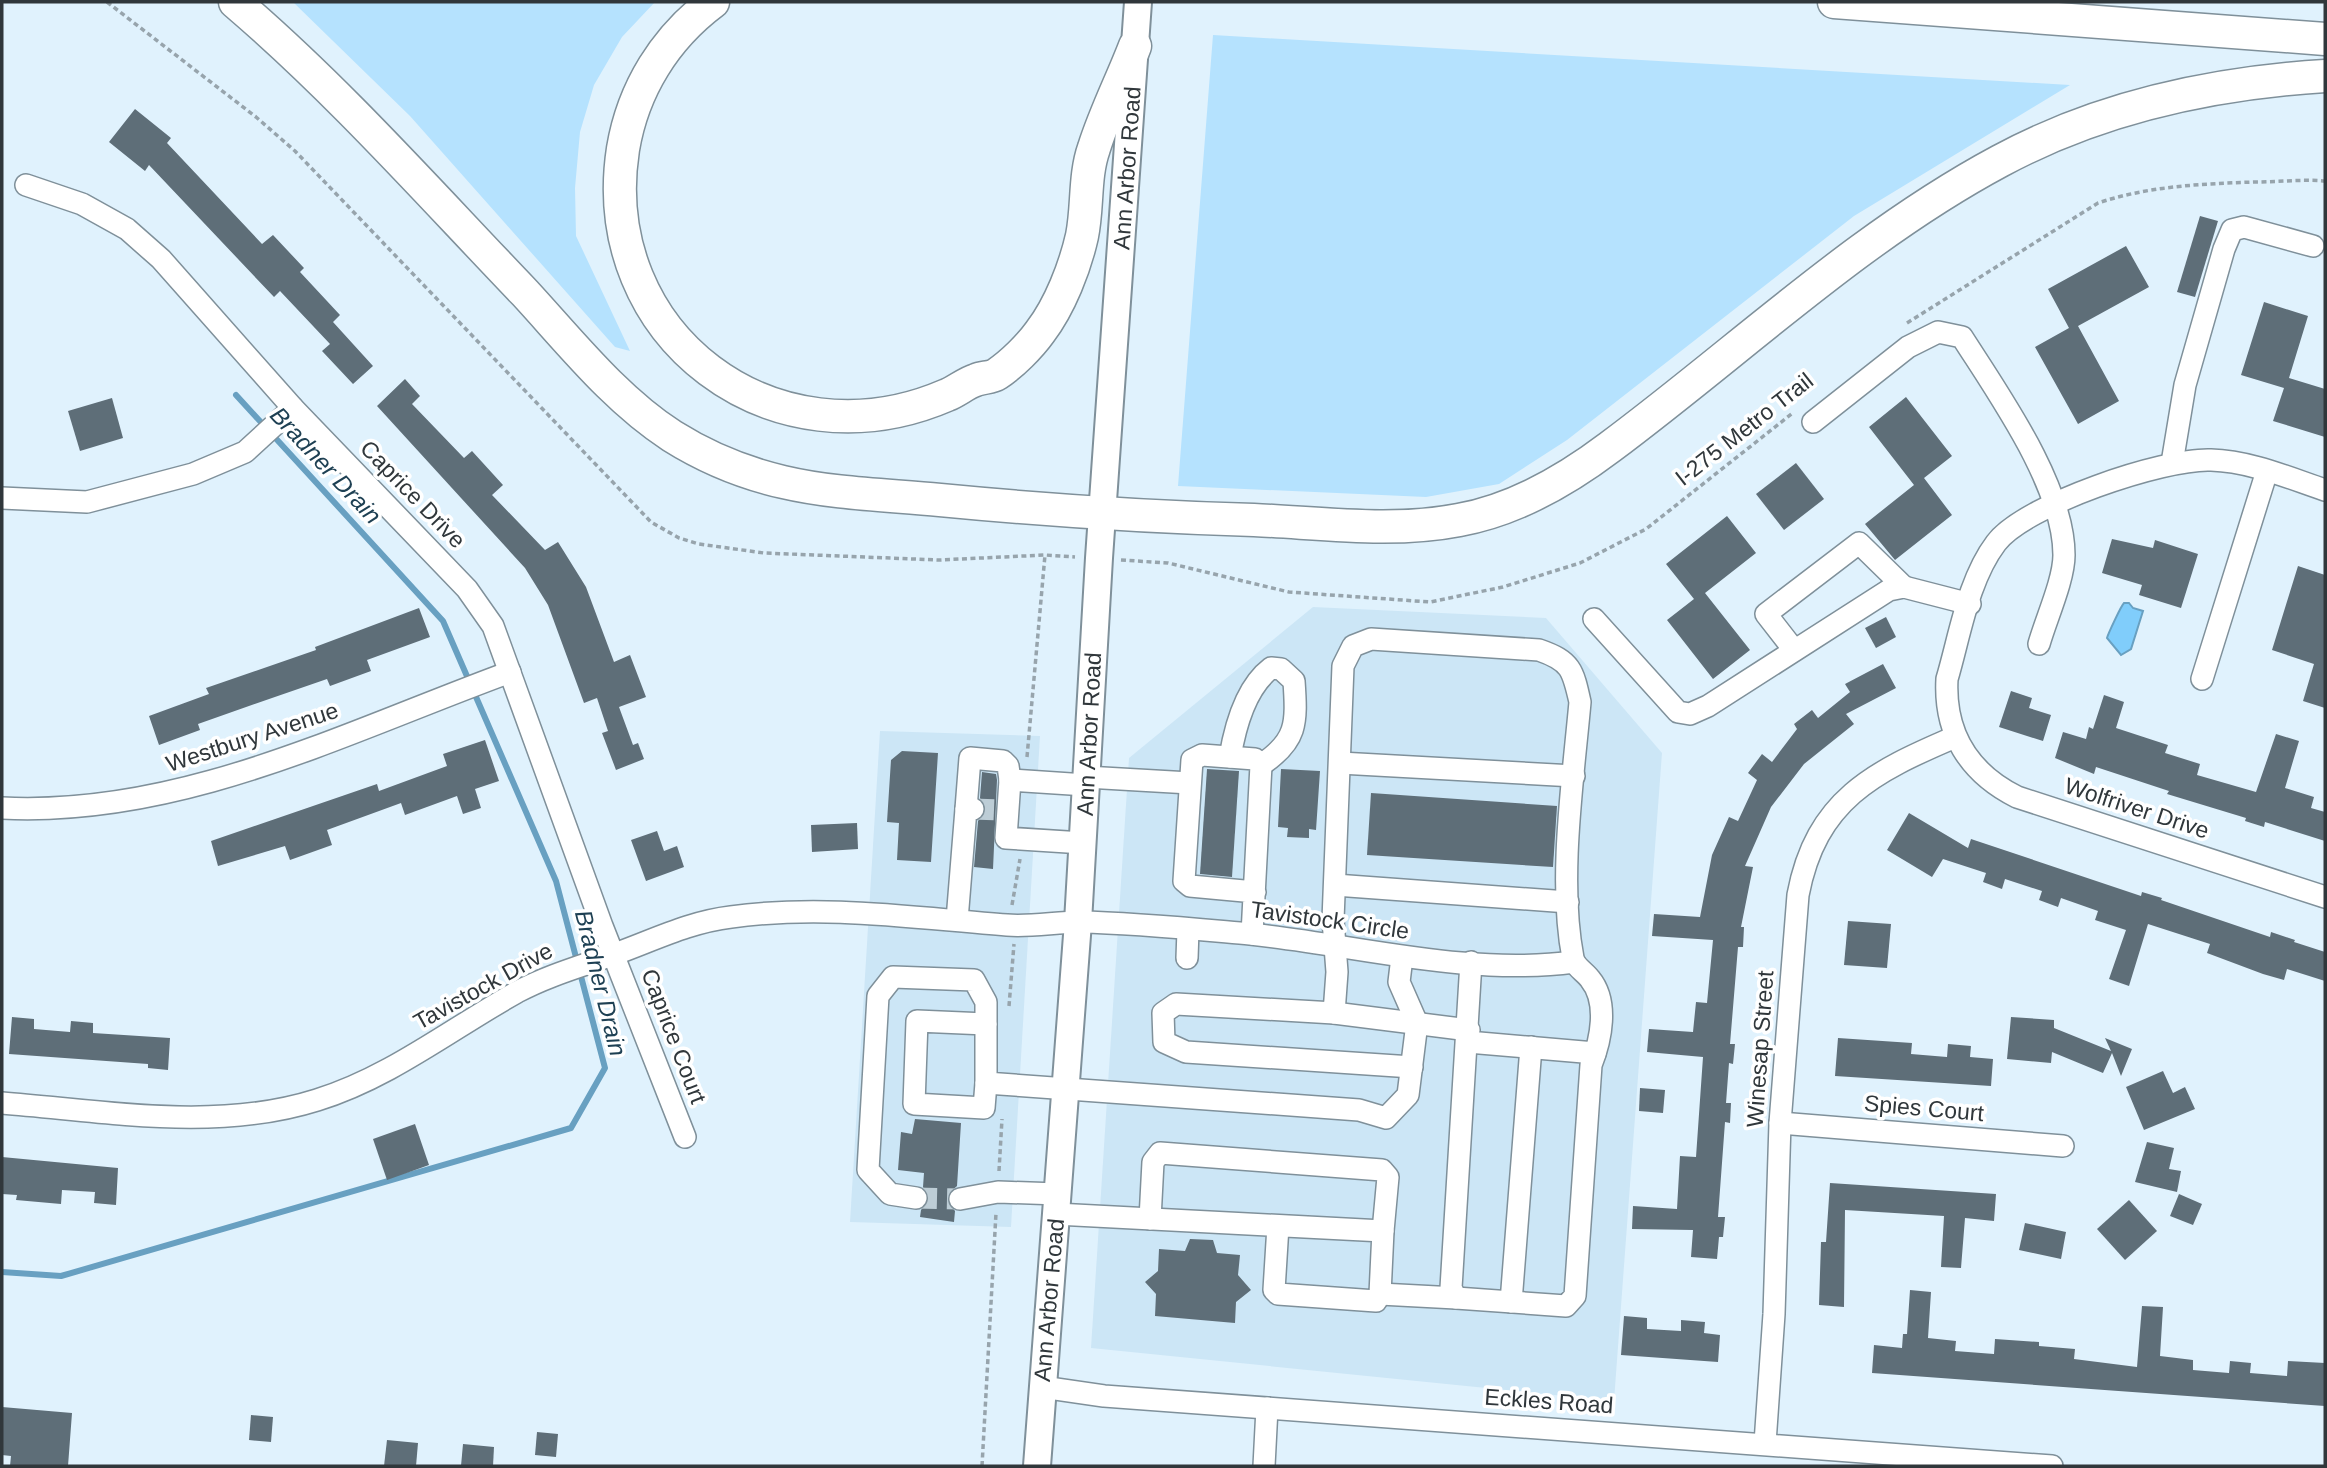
<svg xmlns="http://www.w3.org/2000/svg" width="2327" height="1468" viewBox="0 0 2327 1468" font-family="Arial,sans-serif">
  <rect width="100%" height="100%" fill="#e0f2fd"/>
  <g fill="#cce6f6">
    <polygon points="1313,607 1546,618 1662,753 1614,1401 1091,1348 1129,758"/>
    <polygon points="880,731 1040,736 1011,1227 850,1222"/>
  </g>
  <g fill="#b5e2fe">
    <polygon points="293,2 655,2 622,37 594,85 580,132 575,188 576,236 630,351 615,347 410,116"/>
    <polygon points="1213,35 2070,85 1854,216 1567,440 1499,484 1426,497 1178,486"/>
  </g>
  <path fill="#80cdfb" stroke="#68a0c1" stroke-width="2" d="M2129,603L2133,608L2143,611L2131,649L2121,655L2107,638C2108,634 2121,606 2124,603Z"/>
  <g fill="none" stroke-linecap="round" stroke-linejoin="round">
    <polyline stroke="#68a0c1" stroke-width="6" points="2,1272 61,1276 571,1128 605,1068 556,881 443,621 236,395"/>
  </g>
  <g fill="#5e6e78">
    <polygon points="135,109 171,138 167,143 262,244 273,235 304,268 300,272 340,315 333,322 373,366 353,384 322,351 330,344 280,291 274,297 149,165 145,171 109,142"/>
    <polygon points="2200,216 2218,221 2195,297 2177,292"/>
    <polygon points="2126,246 2149,287 2078,326 2119,401 2078,424 2035,347 2069,328 2048,289"/>
    <polygon points="2264,302 2308,316 2289,378 2325,389 2325,437 2273,421 2284,388 2241,375"/>
    <polygon points="405,379 420,396 412,404 464,458 472,451 503,485 492,495 545,550 558,542 586,587 614,662 630,655 646,697 619,707 633,745 638,743 644,759 616,770 602,733 608,731 597,698 584,703 548,605 525,568 377,406"/>
    <polygon points="1906,397 1952,456 1924,478 1952,515 1895,560 1865,524 1914,485 1869,427"/>
    <polygon points="112,398 123,438 80,451 68,411"/>
    <polygon points="1796,463 1824,499 1784,530 1756,494"/>
    <polygon points="1727,516 1756,553 1705,593 1750,650 1713,679 1667,620 1694,599 1666,564"/>
    <polygon points="2112,539 2153,548 2155,540 2198,554 2181,608 2139,595 2142,585 2102,573"/>
    <polygon points="2298,566 2325,575 2325,708 2303,701 2314,664 2272,650"/>
    <polygon points="419,608 430,637 367,660 371,671 330,686 327,679 272,698 198,724 200,730 159,745 149,716 209,694 206,688 316,650 315,647"/>
    <polygon points="1886,617 1896,637 1876,648 1865,628"/>
    <polygon points="1883,664 1896,688 1846,714 1854,724 1804,764 1771,807 1745,866 1753,867 1741,927 1744,927 1743,947 1738,947 1730,1044 1735,1044 1733,1064 1729,1063 1726,1103 1731,1103 1730,1123 1725,1122 1718,1217 1725,1217 1723,1237 1719,1237 1717,1259 1691,1257 1693,1230 1632,1229 1633,1206 1677,1209 1680,1156 1696,1157 1703,1057 1647,1052 1649,1029 1693,1032 1696,1002 1707,1003 1713,940 1652,936 1654,914 1700,917 1712,855 1729,817 1738,821 1757,780 1748,773 1762,754 1772,762 1797,729 1794,724 1812,710 1818,718 1850,692 1845,684"/>
    <polygon points="2011,691 2032,698 2029,708 2051,715 2043,741 1999,727"/>
    <polygon points="2104,695 2124,702 2116,728 2168,745 2165,753 2200,764 2197,775 2256,792 2276,734 2299,741 2285,788 2314,797 2311,808 2325,812 2325,841 2265,822 2264,827 2245,821 2246,818 2167,794 2169,791 2096,767 2094,774 2055,758 2063,732 2086,739 2089,727 2093,729"/>
    <polygon points="485,740 499,781 475,789 481,808 463,814 457,796 405,815 401,803 327,830 332,845 290,860 285,846 218,866 211,841 377,784 379,791 447,766 443,754"/>
    <polygon points="902,751 938,753 931,862 897,860 899,823 887,822 891,760"/>
    <polygon points="1207,769 1239,771 1232,877 1200,874"/>
    <polygon points="1281,769 1320,771 1316,830 1309,829 1309,838 1287,837 1288,828 1278,827"/>
    <polygon points="982,772 996,774 997,780 993,869 974,867 978,821 986,810 980,798"/>
    <polygon points="1371,793 1557,806 1553,867 1367,855"/>
    <polygon points="1909,813 1968,848 1971,839 2141,896 2142,892 2162,898 2161,900 2270,937 2271,932 2295,940 2294,942 2325,952 2325,981 2287,969 2284,980 2263,974 2207,953 2210,944 2148,924 2129,986 2109,979 2126,930 2095,920 2098,911 2061,898 2058,907 2039,900 2042,891 2005,879 2002,889 1983,882 1986,873 1943,859 1932,877 1887,850"/>
    <polygon points="857,823 858,849 812,852 811,825"/>
    <polygon points="657,831 664,851 677,846 684,867 646,881 631,840"/>
    <polygon points="1848,921 1891,924 1887,968 1844,965"/>
    <polygon points="12,1017 34,1019 34,1029 70,1032 71,1021 93,1023 93,1033 170,1038 168,1070 148,1068 148,1064 9,1054"/>
    <polygon points="2011,1017 2054,1020 2054,1028 2111,1051 2105,1038 2132,1049 2121,1076 2112,1053 2103,1073 2052,1052 2051,1063 2007,1059"/>
    <polygon points="1838,1038 1912,1043 1911,1054 1947,1057 1948,1044 1971,1046 1970,1057 1993,1059 1991,1086 1835,1076"/>
    <polygon points="2163,1071 2173,1093 2185,1087 2195,1109 2144,1130 2126,1087"/>
    <polygon points="1640,1088 1665,1090 1663,1113 1639,1111"/>
    <polygon points="915,1119 961,1123 957,1186 948,1194 947,1201 955,1211 954,1222 920,1217 921,1210 929,1199 923,1187 924,1173 898,1170 901,1132 912,1134"/>
    <polygon points="415,1124 429,1165 387,1180 373,1139"/>
    <polygon points="2147,1142 2174,1148 2169,1169 2181,1171 2177,1192 2135,1182"/>
    <polygon points="2,1157 118,1168 116,1205 94,1203 95,1192 62,1190 61,1204 16,1200 17,1195 2,1194"/>
    <polygon points="1830,1183 1996,1194 1994,1221 1965,1218 1961,1268 1941,1267 1944,1216 1845,1210 1844,1307 1819,1305 1821,1242 1826,1242"/>
    <polygon points="2179,1194 2202,1204 2193,1225 2170,1216"/>
    <polygon points="2129,1200 2157,1231 2125,1260 2097,1229"/>
    <polygon points="2025,1223 2066,1232 2061,1259 2019,1250"/>
    <polygon points="1190,1239 1213,1240 1217,1253 1240,1255 1238,1275 1251,1290 1236,1302 1235,1323 1155,1316 1156,1294 1145,1282 1158,1271 1159,1249 1185,1251"/>
    <polygon points="1910,1290 1931,1292 1928,1338 1956,1341 1955,1351 1994,1354 1995,1339 2039,1342 2039,1346 2075,1349 2074,1359 2137,1367 2142,1306 2163,1307 2160,1356 2193,1360 2193,1370 2229,1373 2230,1361 2251,1363 2250,1373 2287,1376 2288,1361 2325,1363 2325,1406 1872,1373 1874,1345 1902,1348 1903,1334 1907,1334"/>
    <polygon points="1624,1316 1647,1318 1647,1329 1681,1331 1681,1320 1705,1322 1704,1333 1720,1335 1718,1362 1621,1355"/>
    <polygon points="2,1407 72,1413 68,1466 10,1466 11,1456 2,1455"/>
    <polygon points="251,1415 273,1417 271,1442 249,1440"/>
    <polygon points="537,1432 558,1434 556,1457 535,1455"/>
    <polygon points="387,1440 418,1443 416,1466 384,1466"/>
    <polygon points="463,1444 494,1447 493,1466 461,1466"/>
  </g>
  <g fill="none" stroke-linecap="round" stroke-linejoin="round">
    <g stroke="#bdcdd6" stroke-width="21" stroke-dasharray="21 10" stroke-linecap="butt">
      <polyline points="973,809 998,810"/>
      <polyline points="916,1198 960,1199"/>
    </g>
    <defs>
      <g id="minor">
        <polyline points="26,185 82,204 127,229 161,259 293,408 467,589 493,626 602,926 685,1137"/>
        <path d="M1813,422L1908,347L1938,332L1962,337C1999,395 2064,486 2064,555C2064,580 2046,619 2039,644"/>
        <polyline points="2172,463 2185,385 2224,249 2232,230 2244,227 2313,246"/>
        <path d="M2325,490C2289,478 2250,461 2211,460C2164,458 2024,505 1996,543C1968,580 1960,635 1947,679C1944,733 1969,773 2017,797L2325,897"/>
        <polyline points="2,498 87,502 193,474 245,452 293,408"/>
        <polyline points="1594,619 1678,712 1690,714 1708,706 1889,590 1904,587 1970,604"/>
        <polyline points="1794,650 1766,614 1859,543 1904,587"/>
        <polyline points="2202,679 2267,471"/>
        <path d="M1230,757C1235,727 1246,687 1271,668L1281,669L1294,681C1297,724 1297,741 1261,765"/>
        <polyline points="1340,763 1574,776"/>
        <polyline points="1086,777 1190,783"/>
        <path d="M2,808C181,817 346,732 510,672"/>
        <polyline points="966,809 970,758 1003,761 1008,766 1010,780"/>
        <polyline points="1083,843 1006,838 1010,780 1086,785"/>
        <polyline points="1335,885 1568,902"/>
        <polyline points="957,920 966,809 973,809"/>
        <polyline points="1252,934 1261,765 1255,759 1202,755 1192,760 1184,881 1190,886 1255,892"/>
        <polyline points="1187,958 1188,930"/>
        <polyline points="1334,1013 1469,1030"/>
        <polyline points="1468,1042 1595,1053"/>
        <path d="M1412,1067L1186,1052L1164,1042L1163,1013L1176,1004L1334,1013L1337,972L1333,920L1343,666L1353,646L1371,639L1539,650C1571,661 1573,670 1580,702C1573,780 1558,881 1573,958C1575,967 1585,972 1590,979C1609,1002 1601,1040 1591,1065L1575,1296L1566,1306L1456,1298L1451,1288L1471,962"/>
        <polyline points="986,1083 984,1108 914,1104 917,1021 986,1024"/>
        <path d="M2,1103C105,1111 216,1132 317,1100C389,1078 451,1029 517,992C549,975 582,966 615,954C654,940 689,922 731,917C823,904 915,918 1007,925C1031,927 1056,922 1080,922C1136,923 1194,929 1250,934C1357,945 1466,976 1574,962"/>
        <polyline points="1780,1123 2063,1146"/>
        <polyline points="916,1198 890,1194 868,1170 878,996 893,977 974,980 986,1002 986,1083 1359,1110 1386,1118 1408,1095 1417,1023 1399,982 1402,957"/>
        <polyline points="960,1199 998,1192 1058,1194"/>
        <polyline points="1056,1214 1383,1231 1380,1294 1376,1301 1278,1294 1274,1290 1278,1226"/>
        <polyline points="1150,1219 1153,1162 1160,1153 1382,1170 1388,1177 1383,1231"/>
        <polyline points="1380,1294 1456,1298"/>
        <polyline points="1511,1302 1531,1047"/>
        <polyline points="1042,1387 1104,1396 2052,1466"/>
        <path d="M1765,1443L1774,1314L1780,1123L1798,895C1816,800 1873,772 1955,737"/>
        <polyline points="1264,1466 1267,1408"/>
      </g>
      <polyline id="major" points="1037,1466 1078,922 1099,558 1138,2"/>
      <g id="highway">
        <path d="M235,2C339,91 430,194 525,293C571,343 615,399 672,436C707,458 744,473 783,482C834,494 888,495 940,500C1044,510 1148,517 1254,520C1321,523 1393,533 1459,520C1515,510 1565,481 1610,447C1739,351 1858,237 2000,161C2100,107 2213,83 2325,76"/>
        <path d="M713,2C665,38 633,89 623,149C594,336 774,470 947,395C957,391 966,383 976,380C983,377 991,378 997,374C1012,364 1030,346 1040,332C1060,306 1075,267 1082,236C1088,207 1084,176 1094,148C1105,113 1122,80 1135,46"/>
        <polyline points="1834,2 2325,39"/>
      </g>
    </defs>
    <use href="#minor" stroke="#7f909a" stroke-width="24"/>
    <use href="#major" stroke="#7f909a" stroke-width="30"/>
    <use href="#highway" stroke="#7f909a" stroke-width="35"/>
    <g stroke="#97a4ac" stroke-width="3.5" stroke-dasharray="5 3.5" stroke-linecap="butt">
      <polyline points="107,2 256,117 295,151 651,522 679,538 699,544 764,553 939,560 1045,555 1075,557"/>
      <path d="M1907,323L2098,203C2149,186 2200,184 2254,182C2278,182 2302,179 2325,181"/>
      <polyline points="1121,560 1168,563 1289,592 1430,602 1503,587 1580,563 1646,529 1794,412"/>
      <polyline points="1027,757 1045,555"/>
      <polyline points="1012,905 1020,859"/>
      <polyline points="1009,1006 1014,944"/>
      <polyline points="999,1171 1002,1119"/>
      <polyline points="982,1466 996,1213"/>
    </g>
    <use href="#minor" stroke="#fff" stroke-width="21"/>
    <use href="#major" stroke="#fff" stroke-width="26"/>
    <use href="#highway" stroke="#fff" stroke-width="32"/>
  </g>
  <g text-anchor="middle" dominant-baseline="central" stroke-width="7" stroke-linejoin="round" paint-order="stroke">
    <g font-size="23" fill="#30373b" stroke="#fff">
      <text transform="translate(1127 168) rotate(-86)">Ann Arbor Road</text>
      <text transform="translate(1744 429) rotate(-38)">I-275 Metro Trail</text>
      <text transform="translate(413 494) rotate(46)">Caprice Drive</text>
      <text transform="translate(1089 734) rotate(-87)">Ann Arbor Road</text>
      <text transform="translate(252 737) rotate(-18)">Westbury Avenue</text>
      <text transform="translate(2137 808) rotate(18)">Wolfriver Drive</text>
      <text transform="translate(1330 920) rotate(8)">Tavistock Circle</text>
      <text transform="translate(483 986) rotate(-29)">Tavistock Drive</text>
      <text transform="translate(674 1036) rotate(69)">Caprice Court</text>
      <text transform="translate(1760 1049) rotate(-86)">Winesap Street</text>
      <text transform="translate(1924 1108) rotate(5)">Spies Court</text>
      <text transform="translate(1049 1300) rotate(-85)">Ann Arbor Road</text>
      <text transform="translate(1549 1401) rotate(4)">Eckles Road</text>
    </g>
    <g font-size="24" font-style="italic" fill="#1e4053" stroke="#fff">
      <text transform="translate(326 465) rotate(47)">Bradner Drain</text>
      <text transform="translate(601 983) rotate(76)">Bradner Drain</text>
    </g>
  </g>
  <rect width="2327" height="1468" fill="none" stroke="#30373b" stroke-width="7"/>
</svg>
